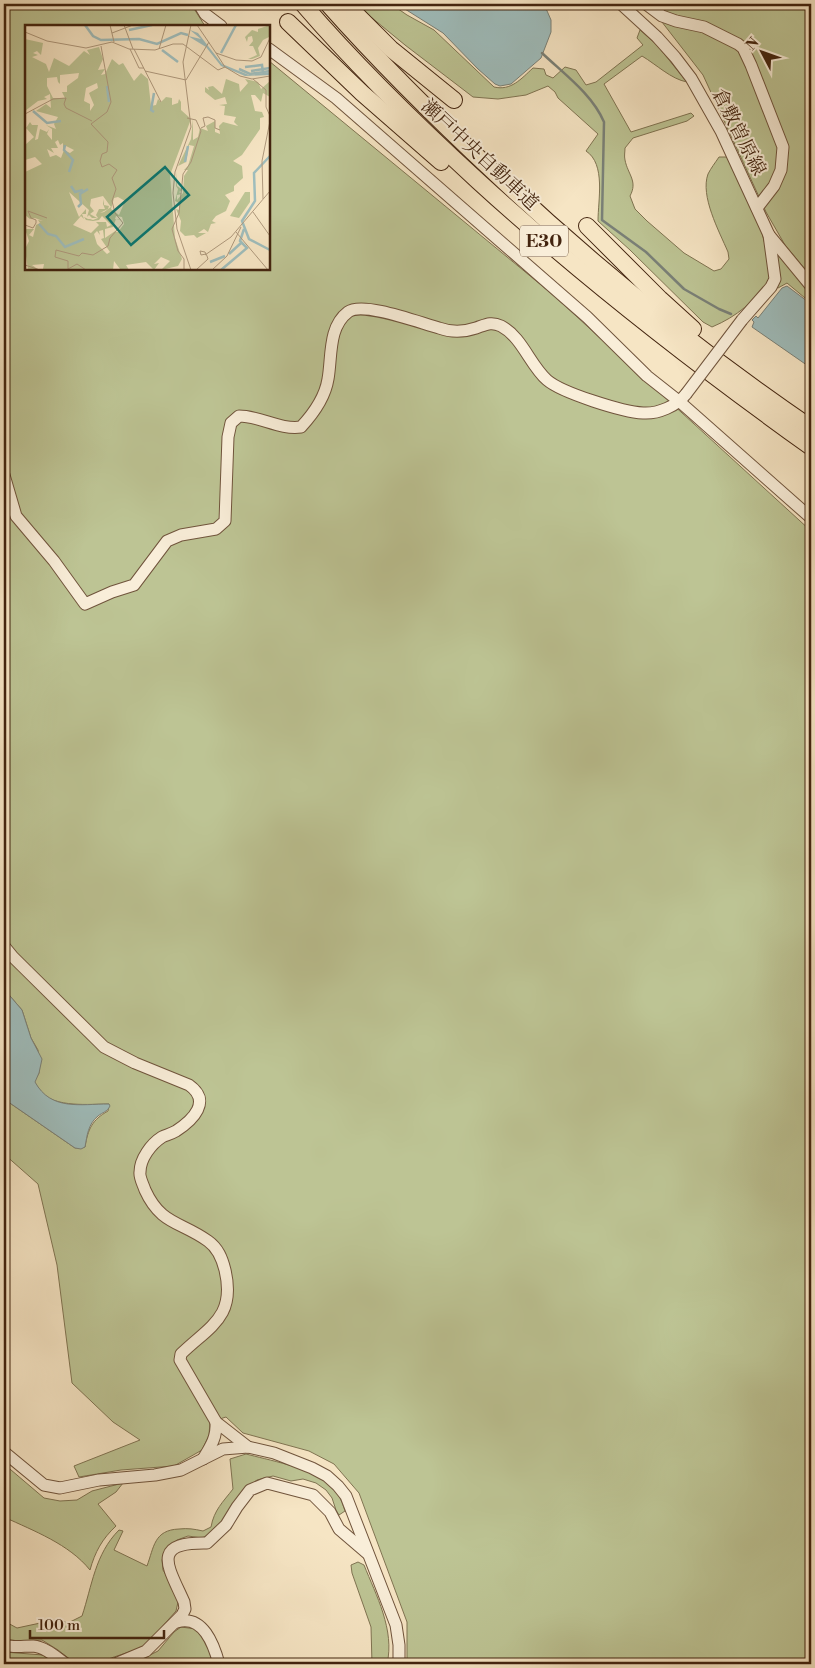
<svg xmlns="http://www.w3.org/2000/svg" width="815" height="1668" viewBox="0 0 815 1668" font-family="'Libre Bodoni','Noto Serif JP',serif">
  <rect width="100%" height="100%" fill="#f6e5c4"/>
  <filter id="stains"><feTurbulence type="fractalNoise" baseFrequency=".004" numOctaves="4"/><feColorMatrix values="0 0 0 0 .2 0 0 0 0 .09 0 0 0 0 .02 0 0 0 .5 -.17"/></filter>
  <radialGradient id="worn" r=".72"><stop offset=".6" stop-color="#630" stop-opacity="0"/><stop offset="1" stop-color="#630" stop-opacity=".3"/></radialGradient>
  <g fill="#bdc494" stroke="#807452">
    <path d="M4,4H191L205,26H26V269H269V61L552,294L811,531V1664H407V1622L359,1493L334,1464L309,1451L243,1433L226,1417L210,1422L209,1435L202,1450L174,1466L121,1470L79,1477L74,1466L140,1440L113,1422L72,1383L57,1265L38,1184L4,1154V1099L75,1148L85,1147C88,1129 92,1120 108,1111L109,1104C90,1104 55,1108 41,1092C38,1090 36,1085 34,1082L39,1073L38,1050L31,1038L22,1010L4,989Z"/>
    <path d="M358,4H391L407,15L434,30L494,87C511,91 521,79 533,68L544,69L546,75L553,78L565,67L576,70L586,85L596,82L643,45L637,38L640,30L656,44L687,82C671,79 657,65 642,56L604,84L631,132L691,113L694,116L687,121L633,138L625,148C625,152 624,156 625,160C628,175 638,181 630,196L635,209L647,221L684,253L714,271L721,269L729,259L728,252C719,231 700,196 708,174C711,168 715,163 719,157H726L730,159L762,233L767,252L770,280C753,302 738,316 712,327L703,322L630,250L598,221C598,200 606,164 586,151L598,134L558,98L555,92L548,86L526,95L498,99L473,97L405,45L366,13Z"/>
    <polygon points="648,4 811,4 811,276 785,245 766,212 703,75"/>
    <polygon points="777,256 781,256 811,294 811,303 787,283 778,288 776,287"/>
    <path d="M246,1454C265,1459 313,1469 327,1481C337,1489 341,1499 345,1511L339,1515L336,1510L332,1498L326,1490L316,1483L303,1479L291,1481L273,1476L257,1480L248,1487L220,1527L211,1534L202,1538L188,1536L177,1540L166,1550L162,1560L163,1570L176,1592L178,1602L176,1611L144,1647L93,1664H76L58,1650L42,1640L19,1641L4,1639V1621L17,1628L59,1619L68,1623L82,1616C92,1586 95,1554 119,1530L123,1531L114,1550L147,1566C154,1547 154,1530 179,1529C188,1528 194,1529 203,1531L211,1527C214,1510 223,1502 233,1489L230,1459Z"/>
    <path d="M4,1464L44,1498L60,1501L77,1500L92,1491L123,1483L116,1492L98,1504L116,1526C102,1539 95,1552 90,1570C69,1544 34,1531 4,1517Z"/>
    <path d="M358,1562L364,1565C376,1595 395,1630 387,1664H372L371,1627L352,1573L351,1565Z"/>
    <polygon points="181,1627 196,1629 207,1643 213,1664 132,1664 158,1651 174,1632"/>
    <polygon points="4,1652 43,1655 54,1664 4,1664"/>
  </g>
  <g fill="#9fbdbc" stroke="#7a8077">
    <polygon points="397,4 544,4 551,20 551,32 541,58 511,84 500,86 495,84 478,69 443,33"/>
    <polygon points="787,286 811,304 811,368 752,327 754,322 752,320 756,316 758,318 782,288"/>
    <path d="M4,989L22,1010L31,1038L42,1059L39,1073L35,1082C51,1111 80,1104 109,1104L110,1106C107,1112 103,1112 98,1116C88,1124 87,1136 85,1147L81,1149L75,1148L4,1099Z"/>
  </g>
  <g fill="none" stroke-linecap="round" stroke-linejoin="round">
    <path stroke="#7a8077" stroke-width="2.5" d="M542,53C564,74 592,94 604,122L602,220L646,252L684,289L719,309L731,314"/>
    <defs>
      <g id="minor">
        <polyline points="199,4 205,14 221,26"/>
        <polyline points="621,4 657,37 675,57 691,78 721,131 769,235 811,286"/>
        <polyline points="646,4 662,16 676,21 704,27 738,44 743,48 751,65 783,147 781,170 774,186 757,208"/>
        <polyline points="269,49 336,98 587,317 647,376 680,402 811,518"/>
        <polyline points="742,320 771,287 775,279 769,235"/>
        <path d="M4,475L16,516L54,561L85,604L112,592L134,585L167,541L181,535L216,529L225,521L228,437L231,423L239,416C260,416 280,430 301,427C314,413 325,398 328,379C332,357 328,327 348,312C363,301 420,323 439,328C450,332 464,332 476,328C485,325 491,321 501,326C522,337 530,365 547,380C562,393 623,412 643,413C658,414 677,406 686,394"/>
        <path d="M4,946L13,957L104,1047L135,1063L189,1085C212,1101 193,1120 176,1131C171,1134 166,1135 162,1137C151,1144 140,1159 140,1172C139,1177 143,1184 145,1190C161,1225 180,1221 208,1241C218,1248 222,1258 225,1270C236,1317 210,1326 181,1354L180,1360L216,1422L248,1447"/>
        <polyline points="4,1452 44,1485 60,1488 99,1480 155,1475 181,1470 223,1449 248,1447 274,1453 312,1468 327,1476 338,1486 346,1496 396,1625 399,1645 399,1664"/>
        <path d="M203,1459C211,1446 217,1437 216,1422"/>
        <path d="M177,1622C203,1614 214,1645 219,1664"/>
        <path d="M4,1645C14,1648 23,1646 33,1646C45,1647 56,1657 66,1664"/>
        <path d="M115,1664L146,1651L182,1615L185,1609L184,1602C168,1566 150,1542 207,1543L226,1525L237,1507L250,1490L267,1483L313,1495L330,1512L339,1529L367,1553"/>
      </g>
      <g id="highway">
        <path d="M303,4C357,67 417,125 478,181C583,277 695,364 811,447"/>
        <path d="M328,4C382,65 439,121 498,176C596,268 701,353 811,428"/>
        <polyline points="346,4 391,49 454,100"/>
        <polyline points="288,22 362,93 441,162"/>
        <polyline points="587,226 660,299 693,329"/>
      </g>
    </defs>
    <use href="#minor" stroke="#70543c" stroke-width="13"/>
    <use href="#highway" stroke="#43240f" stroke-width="18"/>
    <use href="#minor" stroke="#f9eed9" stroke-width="11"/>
    <use href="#highway" stroke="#f6e5c4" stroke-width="16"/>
    <defs>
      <polyline id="minor-bridge" points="686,394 742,320"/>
    </defs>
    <use href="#minor-bridge" stroke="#70543c" stroke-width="13" stroke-linecap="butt"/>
    <use href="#minor-bridge" stroke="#f9eed9" stroke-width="11"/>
  </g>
  <g text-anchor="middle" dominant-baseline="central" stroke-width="4" stroke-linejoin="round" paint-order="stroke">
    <rect fill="#f9eed9" stroke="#7a614c" stroke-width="1" x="520" y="225.5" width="48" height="31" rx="4"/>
    <g font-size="18" font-weight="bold" fill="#43240f">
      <text x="544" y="241">E30</text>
    </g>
    <g font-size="19" fill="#43240f" stroke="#f9eed9">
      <text transform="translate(739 132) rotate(63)">倉敷曽原線</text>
      <text transform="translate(480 155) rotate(43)">瀬戸中央自動車道</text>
    </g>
  </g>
  <g transform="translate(25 25)">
    <rect width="245" height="245" fill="#f6e5c4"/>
    <path d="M245,0L244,12L238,15L233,23L235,31L227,34H223L232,30L228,21H224L228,16L227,11L223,12L222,17L220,12L227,5L233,7V4ZM0,14L18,18L16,30L12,26L8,28L13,30L7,32L21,39L24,47L29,33L44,41L59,26L65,30L62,25L74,22L78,34L73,45L80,44L76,50L80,49L87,34L94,40L98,38L109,56L116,48L123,54L126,81L131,80L133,74L136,77L141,72L147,73V80L153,78L154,74L156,77V85L166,94L145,150L150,213L157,234L153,241L136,245L145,236L136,232L129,239L134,238L129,245L121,237L101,240L104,245L95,244L89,236L88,245L18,244L19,239L7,240L14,245H3L0,224L4,216L0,204H9L4,210L8,212L11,200L15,198L13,195L18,196L10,193L5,194L0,190V147L17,139L10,132L0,135V120L9,112L1,103L5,97L7,100H13L10,115L13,114L15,104L22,107L24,104L22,109L27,115V104L21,100L31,104L29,99L33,92L11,86L21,79L26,83L25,69L19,72L22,74L13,76L0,86ZM54,48L53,53L42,61V67H37L40,73H28L22,61V53L32,52L33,57L35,59V50ZM72,58L73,63L64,68L69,80L65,86V79L59,76L61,63ZM33,115L35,120L38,118V124L41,121L49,125L45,128L39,125L36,133L31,130L25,132L22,124L29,128L26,123H33L30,117ZM44,167L64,185L62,192L64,190L67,193H72L65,189L69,186L65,181L66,174L78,171L86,182L79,187L75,188L83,184L84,181L79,180V174L78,179L80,184H74L71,190L73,193L68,195L65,194H63L59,192L61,195L68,196L74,195L77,191L86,200L82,202L81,197H71L74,200L66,208L48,200L56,191L59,194L57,189H61V184L54,192ZM93,172L100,176L94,190L86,184L89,173ZM91,191L97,192L99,199L93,207H90L96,202L80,213V204L88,202L91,194L93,195H96L90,194ZM78,205L79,213L76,214L85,227L82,229L72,219L69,209L72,206L75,210L74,206ZM201,54L214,59L215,67L223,58L220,54L233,57L236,64L245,56V72L238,68L236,77L230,70H226L230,86L237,87L239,92L235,93V104L217,130L208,136L217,141L218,153L209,161V166L200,170L205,176L201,186L191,191L187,196L191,198L186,199L183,207L179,204L173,208H181L172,213L169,210L160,211L155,206L156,196L151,184L154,185V178L150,176L153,164L151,161V147L152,161L158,165L154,167L157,169L152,170V175L158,168L159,151L163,145H159L163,141L169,121L164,120L161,137L153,141L166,114L168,94V115L173,112L175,103L183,106L181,101L190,96V107L195,109L194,101L198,97L213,101L209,97L211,92L199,90L200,81L194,80L202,79L200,72L190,75L180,67V62L184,65L183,62L188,61L197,69ZM220,167H225V177L214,193L205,191Z" fill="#bdc494" fill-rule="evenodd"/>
    <path d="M165,5L173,8L197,39L224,50L245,47V50L220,51L196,41L181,22L163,11L176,14Z" fill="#9fbdbc"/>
    <path fill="none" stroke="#9fbdbc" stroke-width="2.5" d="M60,0L68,11L76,15L114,14L132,19L156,8L163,10M104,5L127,0M137,25L153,37M196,28L211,0M220,42L237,40L238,48M214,44L225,49L245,46M226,46L245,43M82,61L84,77M129,68L126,85L129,87M8,86L22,98L36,96M40,120L39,125L48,135L44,147M245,131L229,148L230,176L217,196L224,214L245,225M160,137L163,121M46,161L50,167L58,165M53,182L56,179L55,169L63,164M14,199L23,209L31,211L40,222L59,214M204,229L216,218M185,237L200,231M196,245L222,223L215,216L219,204"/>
    <path fill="none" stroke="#ae987c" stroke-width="1" d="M85,0L89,17M99,0L108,24M166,0L158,37L166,102L150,147L148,168L152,204L166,245M172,0L191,28M0,7L22,16L61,23L87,17L104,24L130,25L148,19H158L193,45L200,42M87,8L108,0M105,24L114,43H119M109,24L136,77M134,24L141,0M191,28L211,35L227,36L236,32L245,13M191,28L200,42L215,51L227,54L245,51M120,46L161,55L184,17M228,54L241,65V82L245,91M0,89L28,74L41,73L39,79L41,83L67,96M176,103L180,101L178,93L183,92L190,95V103L195,105M238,174L237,136L245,96M228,187L245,211M0,200L8,203L11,198V195L6,193L3,186L22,193M211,207L243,245M180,230L206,212L245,166M0,240L15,245M61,245L52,239L43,244V236L30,232L31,225L54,231L57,228L68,230L83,221L85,213L98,198L90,188L87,176L91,164L87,153L92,145L84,139L77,142L75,136L77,129L82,127L83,117L66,99L82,87L86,77L76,21M159,245V234L153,226L147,204L154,188L158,149L166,137L176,106L171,95L162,93M171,245L183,234L182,231L180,227L175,226L176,230L181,229M187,245L202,231L216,202"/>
    <path fill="#0f766e" fill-opacity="0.15" stroke="#0f766e" stroke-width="2.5" d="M140,142L164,170L106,220L82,192Z"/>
    <rect width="245" height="245" fill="none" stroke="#43240f" stroke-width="2.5"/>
  </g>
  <rect width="815" height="1668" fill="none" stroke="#f6e5c4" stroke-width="20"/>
  <rect x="5" y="5" width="805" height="1658" fill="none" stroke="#43240f" stroke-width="2.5"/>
  <rect x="10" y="10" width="795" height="1648" fill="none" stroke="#43240f"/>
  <g transform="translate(762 52) rotate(311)" stroke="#f9eed9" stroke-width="4" paint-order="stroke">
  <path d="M0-4L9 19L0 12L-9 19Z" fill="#43240f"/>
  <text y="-8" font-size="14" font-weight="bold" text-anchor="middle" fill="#43240f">N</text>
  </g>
  <path d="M30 1630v8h134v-8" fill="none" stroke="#43240f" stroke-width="2.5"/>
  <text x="38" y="1630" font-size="15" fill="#43240f" stroke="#f9eed9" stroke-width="4" paint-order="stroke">100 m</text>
  <rect width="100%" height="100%" filter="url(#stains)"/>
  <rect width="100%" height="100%" fill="url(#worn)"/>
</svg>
